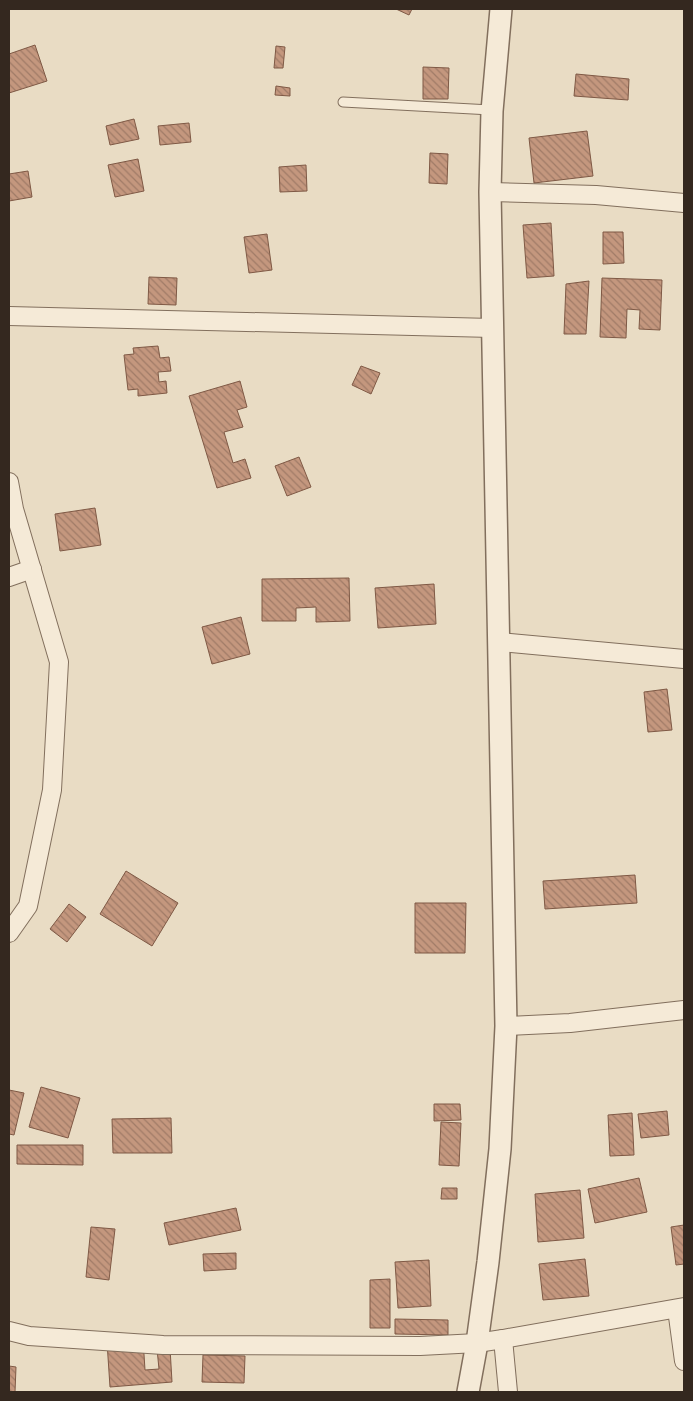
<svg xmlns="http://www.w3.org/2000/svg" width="693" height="1401" viewBox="0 0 693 1401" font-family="'Playfair Display',serif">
  <defs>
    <pattern id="building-back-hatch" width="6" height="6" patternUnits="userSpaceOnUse" patternTransform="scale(1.25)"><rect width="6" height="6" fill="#c4977e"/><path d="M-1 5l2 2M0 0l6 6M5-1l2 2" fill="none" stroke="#a07b67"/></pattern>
  </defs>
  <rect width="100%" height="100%" fill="#e9dcc4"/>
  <g fill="url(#building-back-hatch)" stroke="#7f5945">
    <polygon points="396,9 412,9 409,15"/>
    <polygon points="35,45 47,81 9,93 9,54"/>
    <polygon points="276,46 285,47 283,68 274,68"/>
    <polygon points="423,67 449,68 448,99 423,99"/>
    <polygon points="576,74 629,79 628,100 574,96"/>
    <polygon points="276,86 290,88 290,96 275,95"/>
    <polygon points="134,119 139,139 110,145 106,126"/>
    <polygon points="189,123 191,142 160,145 158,126"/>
    <polygon points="587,131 593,176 534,183 529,138"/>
    <polygon points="430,153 448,154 447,184 429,183"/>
    <polygon points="138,159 144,191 115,197 108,165"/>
    <polygon points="306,165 307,191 280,192 279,167"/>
    <polygon points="28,171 32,197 9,201 9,174"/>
    <polygon points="551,223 554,276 527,278 523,225"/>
    <polygon points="603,232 623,232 624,263 603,264"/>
    <polygon points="267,234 272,270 249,273 244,237"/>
    <polygon points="149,277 177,278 176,305 148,304"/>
    <polygon points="602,278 662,280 660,330 639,329 640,310 627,309 626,338 600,337"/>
    <polygon points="589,281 586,334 564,334 566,284"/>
    <polygon points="158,346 160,358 169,357 171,371 158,372 159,382 166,381 167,393 138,396 138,389 128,390 124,355 134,354 133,348"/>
    <polygon points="361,366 380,373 371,394 352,385"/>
    <polygon points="240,381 247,407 237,410 243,427 224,432 233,463 245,459 251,478 217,488 189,396"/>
    <polygon points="299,457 311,487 287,496 275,466"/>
    <polygon points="95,508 101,545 60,551 55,514"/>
    <polygon points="349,578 350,621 316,622 316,607 296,608 296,621 262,621 262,579"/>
    <polygon points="434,584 436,624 378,628 375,588"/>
    <polygon points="241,617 250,654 212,664 202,627"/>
    <polygon points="667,689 672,730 648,732 644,692"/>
    <polygon points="126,871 178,903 152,946 100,914"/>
    <polygon points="635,875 637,903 545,909 543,881"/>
    <polygon points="415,903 466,903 465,953 415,953"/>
    <polygon points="69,904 86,917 67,942 50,929"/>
    <polygon points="41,1087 80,1098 68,1138 29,1127"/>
    <polygon points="9,1090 24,1093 14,1135 9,1134"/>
    <polygon points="434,1104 460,1104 461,1120 434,1121"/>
    <polygon points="667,1111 669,1135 641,1138 638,1114"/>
    <polygon points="632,1113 634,1155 610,1156 608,1115"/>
    <polygon points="171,1118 172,1153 113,1153 112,1119"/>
    <polygon points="441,1122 461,1123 459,1166 439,1165"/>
    <polygon points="17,1145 83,1145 83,1165 17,1164"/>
    <polygon points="639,1178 647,1212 595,1223 588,1189"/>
    <polygon points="442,1188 457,1188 457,1199 441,1199"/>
    <polygon points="580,1190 584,1238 538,1242 535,1194"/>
    <polygon points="236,1208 241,1230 169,1245 164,1223"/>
    <polygon points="684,1225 684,1264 676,1265 671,1227"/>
    <polygon points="91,1227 115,1229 109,1280 86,1277"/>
    <polygon points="236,1253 236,1269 204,1271 203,1254"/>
    <polygon points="585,1259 589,1296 543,1300 539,1264"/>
    <polygon points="429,1260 431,1306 398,1308 395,1262"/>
    <polygon points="390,1279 390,1328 370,1328 370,1280"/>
    <polygon points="395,1319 448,1320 448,1335 395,1334"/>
    <polygon points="143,1339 145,1370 159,1369 157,1349 170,1348 172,1382 110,1387 107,1342"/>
    <polygon points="203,1355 245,1356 244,1383 202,1382"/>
    <polygon points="9,1366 16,1367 15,1392 9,1392"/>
  </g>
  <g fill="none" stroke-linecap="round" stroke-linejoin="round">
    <defs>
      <polyline id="service" points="343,102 491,110"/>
      <g id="minor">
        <polyline points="490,192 596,195 684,203"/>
        <polyline points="9,316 492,328"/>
        <polyline points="9,482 14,509 59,662 52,790 28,906 9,933"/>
        <polyline points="9,577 32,569"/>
        <polyline points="499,642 684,659"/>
        <polyline points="506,1026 570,1023 684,1010"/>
        <polyline points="677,1309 684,1361"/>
        <polyline points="9,1331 29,1336 163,1345 420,1346 477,1343 503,1339 684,1307"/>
        <polyline points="503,1339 508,1392"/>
      </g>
      <polyline id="tertiary" points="468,1392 477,1343 488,1262 500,1149 506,1026 490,192 492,111 501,9"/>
    </defs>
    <use href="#service" stroke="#826f5d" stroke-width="11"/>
    <use href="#minor" stroke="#826f5d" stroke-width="20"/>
    <use href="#tertiary" stroke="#826f5d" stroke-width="24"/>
    <use href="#service" stroke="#f5ead7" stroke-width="9"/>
    <use href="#minor" stroke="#f5ead7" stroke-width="18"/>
    <use href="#tertiary" stroke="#f5ead7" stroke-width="21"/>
  </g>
  <rect width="693" height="1401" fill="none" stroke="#34281f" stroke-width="20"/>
</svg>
